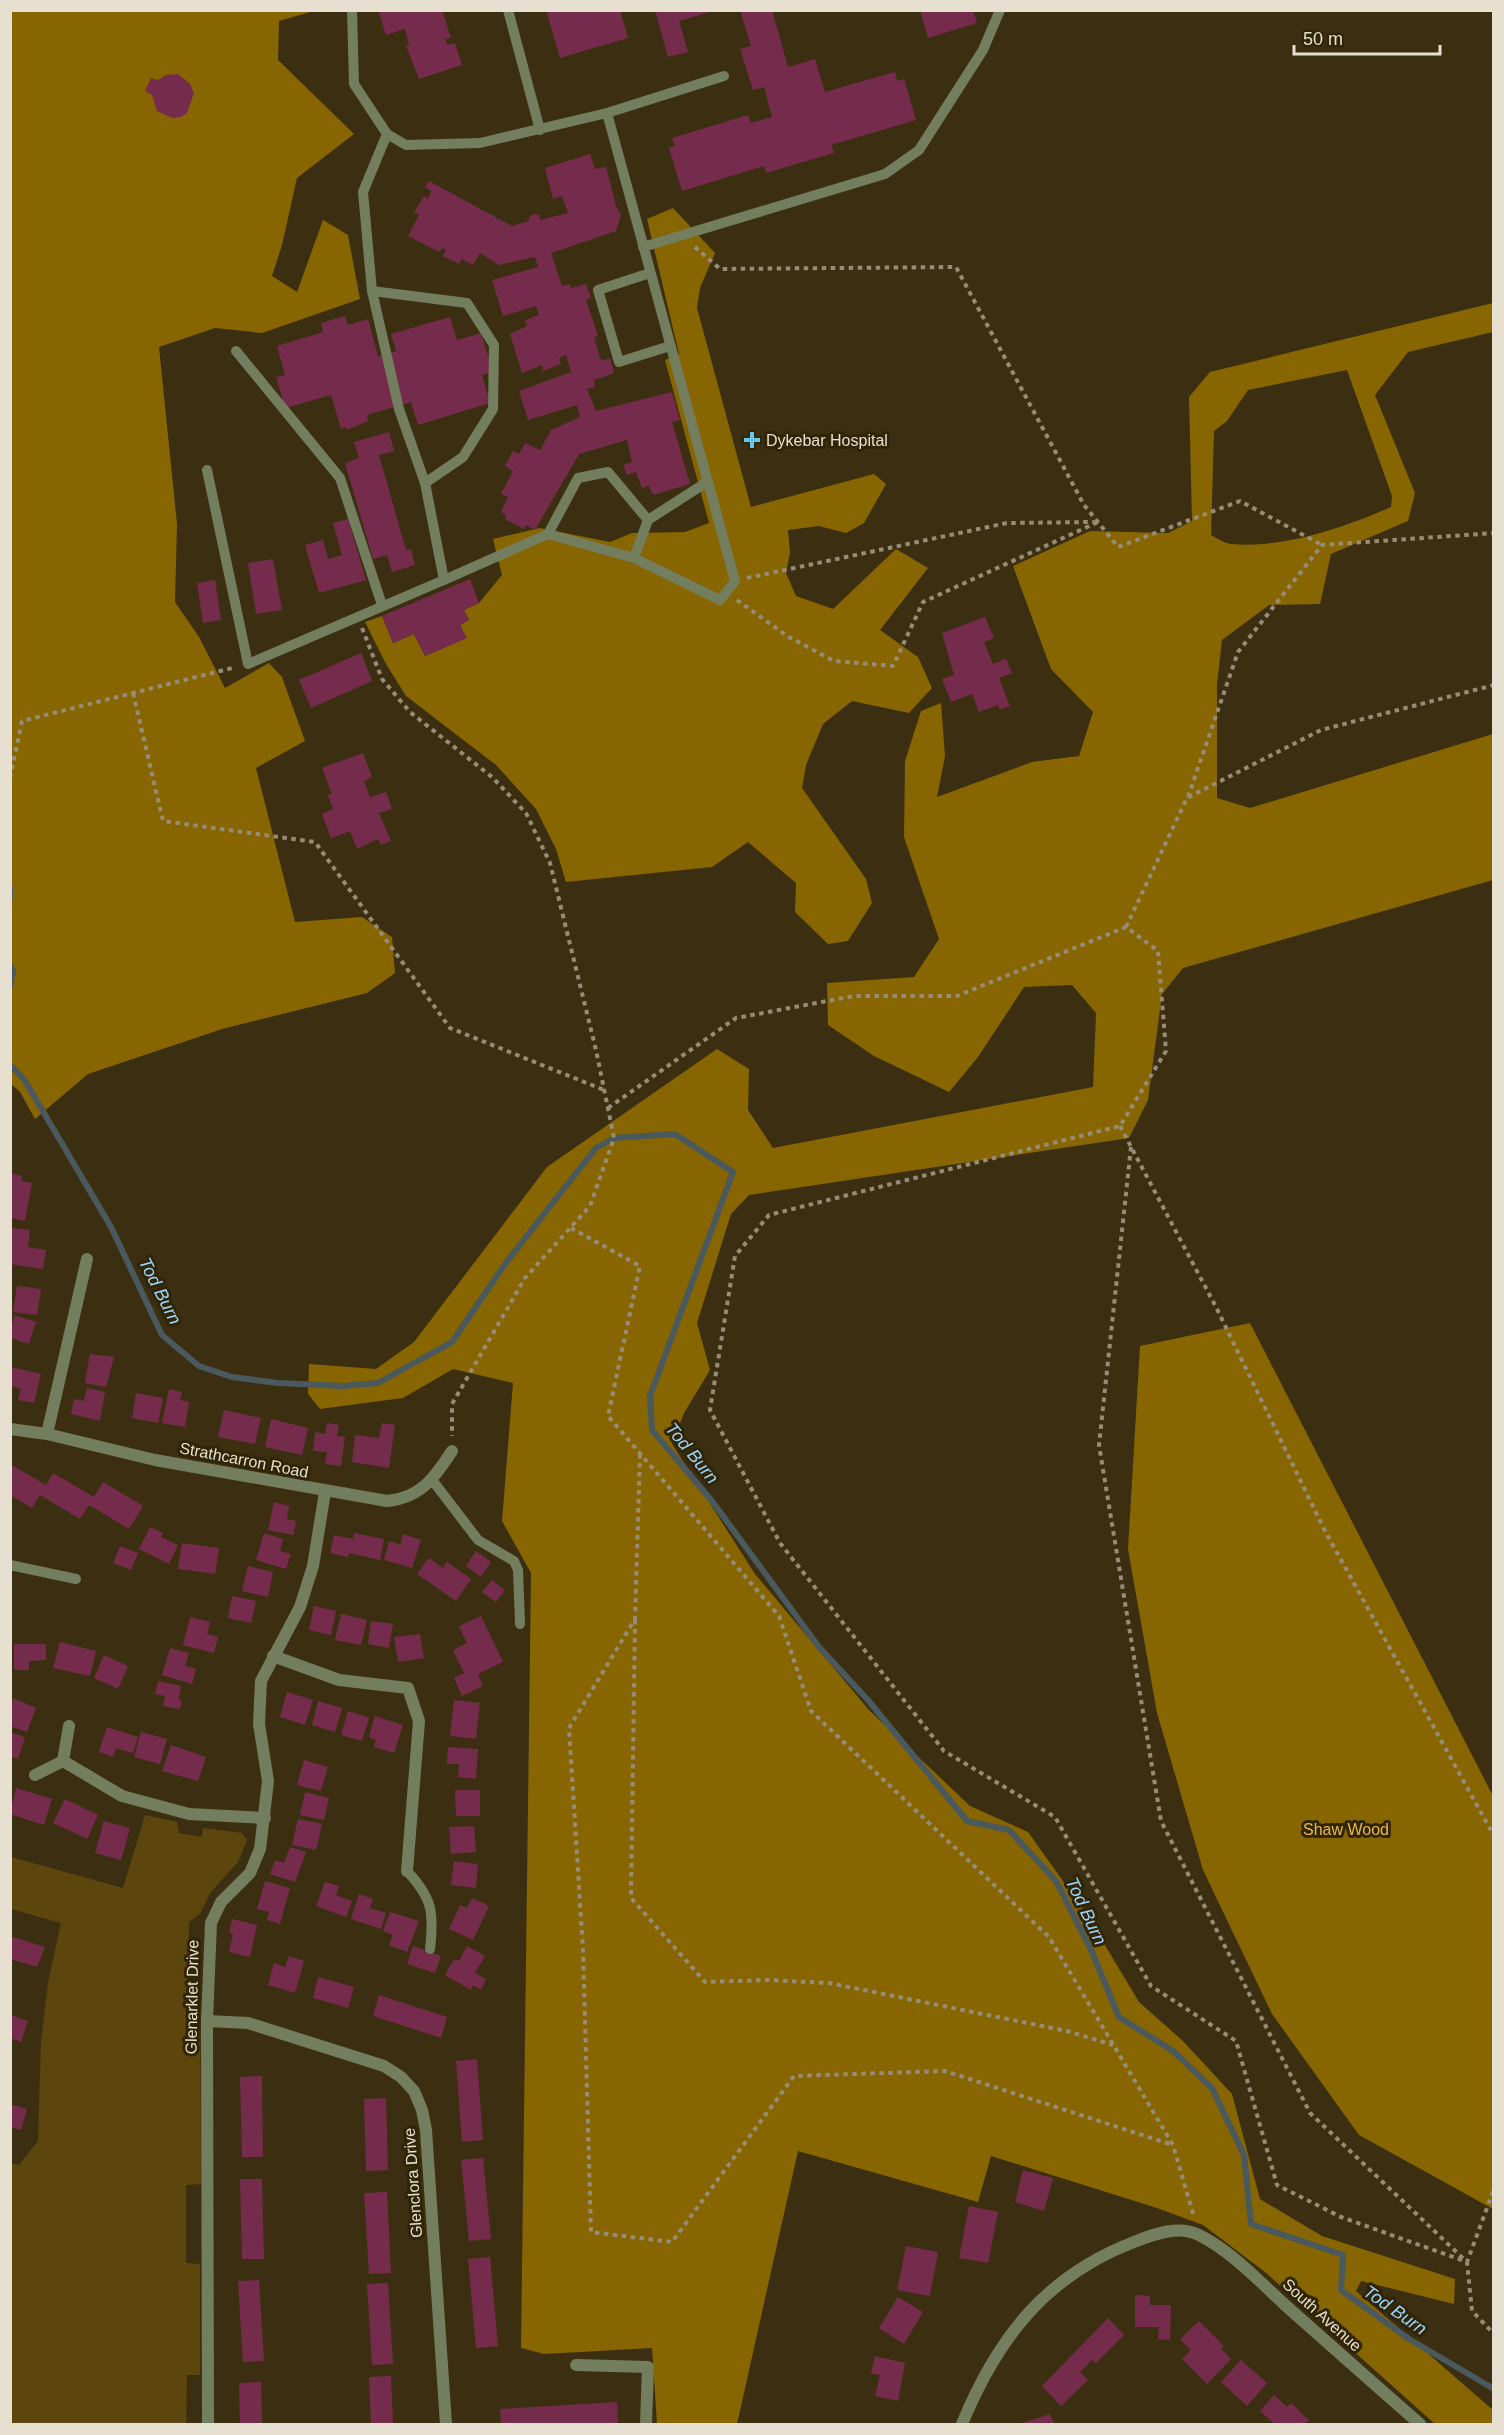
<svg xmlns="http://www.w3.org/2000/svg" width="1504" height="2435" viewBox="0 0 1504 2435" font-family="Helvetica,sans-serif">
  <rect width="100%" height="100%" fill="#3c2f11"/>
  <polygon fill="#5d460e" points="145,1815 177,1822 179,1833 202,1837 203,1828 242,1833 247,1840 238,1862 210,1893 200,1914 189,1922 188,1981 200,1995 201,2184 186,2185 186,2263 200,2264 200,2375 187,2375 186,2424 11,2424 11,2163 19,2165 38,2141 41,2041 48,1983 61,1923 11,1909 11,1857 123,1888"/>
  <g fill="#876500" fill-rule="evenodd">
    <polygon points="11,11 314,11 279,21 278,60 354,134 297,178 282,245 272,276 297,292 323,220 348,235 360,299 262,333 215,328 159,347 177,524 175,602 199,637 225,688 269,663 282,677 305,741 256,768 295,922 362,917 392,937 395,973 367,993 222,1029 88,1074 35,1119 20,1092 11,1084"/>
    <polygon points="673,208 715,253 700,288 697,308 751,507 874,474 886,484 864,523 846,533 819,526 788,530 790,552 786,573 796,596 833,609 896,549 928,568 880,630 918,657 932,688 909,713 852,701 823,724 806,765 802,788 866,879 872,903 848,941 828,944 795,912 796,883 748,842 712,867 566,882 556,849 536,809 496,765 406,696 386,664 365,622 382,616 393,643 414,634 425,656 466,638 460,625 469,620 464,610 479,603 502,575 493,539 540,528 610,542 632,533 685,532 709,523 665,360 679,354 647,219"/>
    <path d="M1493,303V332L1408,352L1375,395L1415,493L1408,521L1331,554L1320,604L1269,605L1222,640L1217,684V798L1250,808L1493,734V880L1183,968L1162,994L1148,1100L1129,1138L749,1195L731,1214L697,1323L710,1370L684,1413L672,1444L755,1574L869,1710L970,1806L1028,1832L1085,1912L1139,2002L1183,2041L1232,2094L1260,2199L1322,2236L1455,2279L1454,2304L1361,2281L1356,2291L1493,2410V2424H1435L1265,2272L1203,2225L1157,2208L991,2156L978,2202L798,2151L737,2424H657L652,2348L544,2354L521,2348L531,1573L502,1521L513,1383L453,1369L403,1398L320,1409L308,1394L309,1364L376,1369L414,1342L547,1167L717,1049L749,1069L748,1110L773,1148L1093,1087L1096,1013L1072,985L1024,987L978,1057L949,1092L874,1056L828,1025L827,983L914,977L939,939L904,837L905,761L921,711L941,703L945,756L937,797L1032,762L1079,756L1093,712L1051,669L1013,566L1090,531L1168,533L1192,521L1189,397L1210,372ZM1347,370L1392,496L1391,507C1346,527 1282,549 1232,544C1225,544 1217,538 1211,535L1214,431L1227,421L1248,390Z"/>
    <polygon points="1250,1323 1493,1796 1493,2209 1359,2135 1272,2014 1203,1870 1157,1713 1128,1549 1140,1346"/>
  </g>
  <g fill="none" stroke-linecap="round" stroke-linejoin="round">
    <g stroke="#49595e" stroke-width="6">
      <polyline points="10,888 10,897"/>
      <polyline points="10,965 13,971 10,986"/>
      <polyline points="10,1065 24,1079 111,1227 162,1335 199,1366 232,1377 278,1383 342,1386 378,1383 452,1342 505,1264 562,1191 596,1148 614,1138 675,1134 733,1172 650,1396 652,1430 712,1501 819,1647 867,1699 967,1821 1009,1830 1056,1881 1092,1952 1119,2017 1173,2051 1212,2088 1244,2155 1251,2224 1343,2255 1341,2290 1409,2339 1494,2389"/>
    </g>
  </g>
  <g fill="#752c4c">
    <polygon points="378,10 442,10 451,38 445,39 447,45 455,43 462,65 419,79 406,46 409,45 405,29 386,35"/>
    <polygon points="546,10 620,10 628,38 560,58"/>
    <polygon points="655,10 713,10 713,11 679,21 688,52 668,57"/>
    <polygon points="740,10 772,10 788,67 815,59 825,92 895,72 897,81 904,79 916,120 831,145 834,153 766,173 764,166 682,191 669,148 675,146 672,138 748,115 751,123 772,117 764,87 753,90 740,49 751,46"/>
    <polygon points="920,10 973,10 977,23 928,38"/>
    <polygon points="178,74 190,84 194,93 187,113 181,117 172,118 157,111 152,95 145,91 151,78 158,80 166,75"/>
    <polygon points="590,154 595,169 606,167 616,206 621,215 616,231 551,253 562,286 570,284 571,288 586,284 591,297 586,300 598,336 594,337 601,361 610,358 614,373 594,380 595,387 587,389 596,411 672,392 680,420 672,422 690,484 653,495 649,486 642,488 636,472 627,475 623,465 632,462 627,440 579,454 535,530 526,525 524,529 505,519 506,515 501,512 508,497 501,494 513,471 505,466 513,451 519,454 525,443 540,450 551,430 580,417 577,405 528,420 519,391 571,372 566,355 559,358 561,364 543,371 542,365 522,373 510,334 527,326 525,320 539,315 536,306 503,316 492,280 538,267 535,257 499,265 480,253 473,265 462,259 459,264 443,256 446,250 442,248 439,252 408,236 419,215 414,212 424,196 428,199 431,191 425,187 429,181 512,226 528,221 530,216 535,214 539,215 540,220 568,213 562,196 553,199 545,168"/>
    <polygon points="345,316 348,325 368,319 378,356 396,351 391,334 450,317 457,340 481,333 493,372 482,375 490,403 418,425 411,402 367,415 368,421 347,430 346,427 341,429 331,395 285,408 276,377 285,375 277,346 323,332 321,323"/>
    <polygon points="389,432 394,451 379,455 406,550 411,549 415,565 392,572 387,555 373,559 345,463 359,458 354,442"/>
    <polygon points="348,519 366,580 319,593 305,545 323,540 328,559 342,555 333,523"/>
    <polygon points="273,559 282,610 256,614 248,563"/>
    <polygon points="470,579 479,603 464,610 469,620 460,625 467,638 425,656 414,634 393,643 382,616"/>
    <polygon points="215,580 221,620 203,623 197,583"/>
    <polygon points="985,617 994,638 984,642 993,664 1006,659 1012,673 999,678 1010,706 1000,710 998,705 979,712 972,694 951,702 942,679 954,675 942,633"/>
    <polygon points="361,653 372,681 311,708 299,680"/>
    <polygon points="363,753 372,777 364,781 370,797 386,792 392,809 379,813 391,841 381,845 378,839 357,849 350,831 331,838 322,814 333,809 328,795 332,794 322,768"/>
    <polygon points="10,1173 22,1176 21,1181 32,1183 25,1221 10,1218"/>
    <polygon points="10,1228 30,1230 28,1247 46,1250 43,1269 10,1264"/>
    <polygon points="17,1286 41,1289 37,1315 13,1312"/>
    <polygon points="14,1315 36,1322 29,1344 10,1338"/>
    <polygon points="90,1354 114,1357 106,1387 85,1383"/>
    <polygon points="11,1367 41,1374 34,1403 18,1400 21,1389 10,1386"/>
    <polygon points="87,1388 105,1392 100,1421 71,1414 74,1399 84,1401"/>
    <polygon points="169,1389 182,1392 180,1400 189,1402 185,1427 162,1423"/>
    <polygon points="136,1393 163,1398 158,1423 132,1418"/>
    <polygon points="224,1410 261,1418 255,1444 218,1437"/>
    <polygon points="271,1419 308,1428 302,1455 265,1447"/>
    <polygon points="327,1423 339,1425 337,1436 345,1437 341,1466 325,1464 327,1452 313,1451 315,1432 325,1434"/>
    <polygon points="382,1423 395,1425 389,1468 352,1462 355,1435 379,1438"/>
    <polygon points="10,1464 46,1485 53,1473 94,1497 103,1482 143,1506 129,1529 89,1505 80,1519 40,1495 32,1508 10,1495"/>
    <polygon points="274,1502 289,1506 287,1519 296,1521 293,1535 268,1530"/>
    <polygon points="150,1527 163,1533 161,1537 178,1545 169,1564 139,1549"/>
    <polygon points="264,1533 283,1539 280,1551 291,1554 286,1569 256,1560"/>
    <polygon points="354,1533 384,1539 380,1560 349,1553 348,1557 330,1553 334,1535 353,1539"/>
    <polygon points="403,1534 421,1540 412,1568 384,1560 389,1541 400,1545"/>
    <polygon points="182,1543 219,1548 215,1574 178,1569"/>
    <polygon points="120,1546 138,1553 131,1570 113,1563"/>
    <polygon points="476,1551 491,1562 481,1577 466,1566"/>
    <polygon points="429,1558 443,1568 447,1562 471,1579 456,1601 417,1574"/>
    <polygon points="248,1566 273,1572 268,1597 242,1591"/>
    <polygon points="492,1580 505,1590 496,1602 482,1592"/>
    <polygon points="232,1596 256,1601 251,1623 228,1618"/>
    <polygon points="314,1606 336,1611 331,1635 309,1630"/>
    <polygon points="341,1614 367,1620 361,1645 335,1640"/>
    <polygon points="481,1616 503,1662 478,1674 483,1686 462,1696 454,1678 464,1673 453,1650 467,1643 459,1626"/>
    <polygon points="190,1617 210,1622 207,1634 218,1637 214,1653 183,1645"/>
    <polygon points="371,1621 393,1624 389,1648 368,1644"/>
    <polygon points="420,1634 424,1658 398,1662 394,1637"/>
    <polygon points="60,1642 96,1651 90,1676 53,1668"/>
    <polygon points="14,1644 46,1644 46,1660 29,1661 29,1670 14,1670"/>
    <polygon points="170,1648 189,1653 185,1666 196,1669 192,1684 162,1675"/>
    <polygon points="104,1655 128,1666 118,1689 94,1678"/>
    <polygon points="158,1681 181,1686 179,1700 182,1701 180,1709 163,1706 165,1696 155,1694"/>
    <polygon points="287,1692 313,1700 305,1725 280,1717"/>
    <polygon points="13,1698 36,1708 27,1732 10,1726"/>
    <polygon points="454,1700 480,1703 476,1739 450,1736"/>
    <polygon points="318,1701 342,1708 335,1732 312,1725"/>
    <polygon points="348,1711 369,1718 362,1741 341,1735"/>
    <polygon points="375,1716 403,1725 394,1753 374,1747 376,1740 369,1737"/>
    <polygon points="107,1727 138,1737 133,1753 116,1748 113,1757 99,1752"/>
    <polygon points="10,1732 25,1737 18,1759 10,1756"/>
    <polygon points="141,1732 167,1739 160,1764 134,1757"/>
    <polygon points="171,1745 206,1757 198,1781 162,1771"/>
    <polygon points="448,1747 478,1749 476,1779 458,1777 459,1764 447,1764"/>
    <polygon points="304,1760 328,1767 321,1791 297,1785"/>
    <polygon points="16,1788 52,1799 44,1825 10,1814"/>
    <polygon points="455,1790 480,1790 480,1816 456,1816"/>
    <polygon points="305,1792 329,1798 324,1820 300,1815"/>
    <polygon points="65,1799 98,1815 87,1839 53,1823"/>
    <polygon points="298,1819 322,1824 316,1850 292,1845"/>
    <polygon points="104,1821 130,1828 121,1860 95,1853"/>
    <polygon points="474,1826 476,1852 451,1854 449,1827"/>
    <polygon points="290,1847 306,1852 295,1882 270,1874 275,1860 284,1863"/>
    <polygon points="454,1861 478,1864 476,1888 451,1885"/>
    <polygon points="265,1881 290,1888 280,1924 267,1920 269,1912 257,1909"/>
    <polygon points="325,1882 339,1886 336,1895 352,1901 346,1917 316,1906"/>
    <polygon points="359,1894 373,1899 370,1908 386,1913 381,1929 351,1919"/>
    <polygon points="472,1898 489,1906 473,1940 449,1929 460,1905 467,1908"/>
    <polygon points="390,1912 419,1921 407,1952 389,1945 393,1935 383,1931"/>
    <polygon points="232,1919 257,1925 250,1957 229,1952 233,1934 229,1933"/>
    <polygon points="10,1936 45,1947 37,1967 10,1959"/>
    <polygon points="413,1946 441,1956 435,1973 407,1964"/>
    <polygon points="467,1946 485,1956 475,1973 486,1979 481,1990 473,1985 471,1990 445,1975 454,1959 459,1961"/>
    <polygon points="289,1956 304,1961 295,1993 268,1985 274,1963 285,1967"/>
    <polygon points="318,1977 354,1987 348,2008 313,1998"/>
    <polygon points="379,1995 447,2017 441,2038 373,2016"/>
    <polygon points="10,2015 28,2021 21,2042 10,2038"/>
    <polygon points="477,2059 483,2140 462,2142 456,2061"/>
    <polygon points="262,2076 263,2157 242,2157 240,2077"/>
    <polygon points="386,2098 388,2170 366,2171 364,2099"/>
    <polygon points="10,2104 27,2109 21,2130 10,2127"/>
    <polygon points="483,2158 491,2239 469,2241 461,2160"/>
    <polygon points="1023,2170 1053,2178 1044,2211 1015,2202"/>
    <polygon points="240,2179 262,2179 264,2259 242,2259"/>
    <polygon points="387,2192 391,2273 369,2274 364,2193"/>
    <polygon points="969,2206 998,2212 988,2263 959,2258"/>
    <polygon points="906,2246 938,2252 930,2296 897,2290"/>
    <polygon points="490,2257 498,2346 476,2348 468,2259"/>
    <polygon points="259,2280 264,2361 243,2362 238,2281"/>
    <polygon points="388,2283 393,2364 372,2365 367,2284"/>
    <polygon points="1135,2295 1150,2296 1150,2305 1171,2305 1170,2340 1158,2339 1159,2327 1135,2327"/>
    <polygon points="898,2297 923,2312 904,2344 879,2328"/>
    <polygon points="1108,2318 1124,2335 1096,2363 1092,2360 1080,2372 1088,2380 1061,2406 1042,2386"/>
    <polygon points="1199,2321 1224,2346 1221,2349 1231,2359 1207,2384 1182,2359 1191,2350 1180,2339"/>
    <polygon points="875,2356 905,2363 898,2401 875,2396 880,2375 871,2373"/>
    <polygon points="1241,2360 1267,2383 1247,2406 1221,2382"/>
    <polygon points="391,2376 393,2424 371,2424 369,2377"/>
    <polygon points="261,2382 262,2424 240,2424 239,2383"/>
    <polygon points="1274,2395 1287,2407 1291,2403 1309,2420 1305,2424 1275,2424 1260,2411"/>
    <polygon points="617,2402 618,2424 501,2424 500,2409"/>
    <polygon points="1050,2414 1054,2424 1022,2424 1022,2423"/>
  </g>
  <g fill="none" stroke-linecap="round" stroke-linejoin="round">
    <g stroke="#978d77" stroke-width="4" stroke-dasharray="4.5 4.5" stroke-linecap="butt">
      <polyline points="695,247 720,269 956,267 1084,505 1118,547 1240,501 1322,545"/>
      <polyline points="747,578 1007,523 1094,522"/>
      <polyline points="737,600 787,636 834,661 893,666 923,602 1098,522"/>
      <polyline points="362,628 382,679 410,712 492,777 526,813 550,863 596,1050 614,1138 590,1206 525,1278 452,1404 452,1436"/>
      <polyline points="133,693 163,821 315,842 450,1028 604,1090"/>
      <polyline points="10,778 22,721 236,667"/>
      <polyline points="1188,797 1238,652 1322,545 1494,533"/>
      <polyline points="1126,927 1187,798 1321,730 1494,685"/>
      <polyline points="608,1108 736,1018 854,996 957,996 1126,927 1158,951 1166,1051 1120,1126 769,1215 735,1256 710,1410 780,1543 944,1751 1055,1817 1151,1986 1236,2041 1277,2185 1341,2217 1467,2262 1472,2311 1494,2334"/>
      <polyline points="1120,1126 1216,1307 1325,1531 1494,1836"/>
      <polyline points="1131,1147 1099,1445 1161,1821 1310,2113 1467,2262 1494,2189"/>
      <polyline points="571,1228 640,1266 608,1416 779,1616 811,1711 1049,1937 1173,2145 1194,2217"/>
      <polyline points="640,1454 635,1619 569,1728 583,1950 591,2232 672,2242 794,2076 945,2071 1173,2145"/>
      <polyline points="635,1620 631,1898 705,1982 767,1980 829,1983 1067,2031 1113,2045"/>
    </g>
    <g stroke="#727e5e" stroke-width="10">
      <polyline points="508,10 540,130"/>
      <polyline points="387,134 406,145 480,143 607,113 724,76"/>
      <polyline points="643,247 885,174 919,150 983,50 1000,10"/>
      <polyline points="650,273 598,290 619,362 670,346"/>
      <polyline points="372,291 467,303 494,345 493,409 463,457 425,483"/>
      <polyline points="236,351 340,478 382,605"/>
      <polyline points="207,470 248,664 444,580 425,483 399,409 372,291 363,192 387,134 354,84 352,10"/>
      <polyline points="548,534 578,478 608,472 648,520"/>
      <polyline points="634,558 648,520 707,482"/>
      <polyline points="444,580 548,534 634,558 720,600 735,581 607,113"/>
      <polyline points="433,1481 478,1540 514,1561 518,1570 520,1624"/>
      <polyline points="10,1565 76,1579"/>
      <path d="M407,1871C433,1899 434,1913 430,1949"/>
    </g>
    <g stroke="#727e5e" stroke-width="12">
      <path d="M10,1429L47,1434L155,1460L387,1501C421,1498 435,1477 452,1451"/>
      <polyline points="47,1434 87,1259"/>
      <polyline points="273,1656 339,1680 408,1688 419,1721 407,1871"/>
      <polyline points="63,1761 69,1726"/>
      <polyline points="35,1775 63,1761 122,1796 189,1814 265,1818"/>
      <polyline points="207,2021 248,2023 384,2066 401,2077 414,2091 422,2110 426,2130 446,2424"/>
      <polyline points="576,2365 648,2367 646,2424"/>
      <polyline points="208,2424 207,2021 211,1923 221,1902 250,1873 260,1849 268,1781 259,1724 261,1681 300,1607 313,1566 325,1492"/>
      <path d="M962,2424C997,2339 1045,2276 1134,2242C1154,2234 1178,2225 1199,2235C1231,2251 1258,2280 1284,2304C1329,2344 1374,2384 1420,2424"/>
    </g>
  </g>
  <path fill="#66c4ef" stroke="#312507" stroke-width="2" d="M749 431h6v6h6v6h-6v6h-6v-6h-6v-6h6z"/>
  <g text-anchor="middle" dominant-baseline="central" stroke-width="6" stroke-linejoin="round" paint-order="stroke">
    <g font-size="16" fill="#e7dfcf" stroke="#312507" text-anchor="start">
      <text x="766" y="440">Dykebar Hospital</text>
    </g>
    <g font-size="16" fill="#e7dfcf" stroke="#312507">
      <text transform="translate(244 1460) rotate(11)">Strathcarron Road</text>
      <text transform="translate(192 1997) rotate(-89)">Glenarklet Drive</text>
      <text transform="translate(413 2183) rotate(-94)">Glenclora Drive</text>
      <text transform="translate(1322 2315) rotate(42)">South Avenue</text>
    </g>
    <g font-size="16" fill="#eaba49" stroke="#312507">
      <text x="1346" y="1829">Shaw Wood</text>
    </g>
    <g font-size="18" font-style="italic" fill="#9ad4fd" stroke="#312507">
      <text transform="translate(160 1291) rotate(63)">Tod Burn</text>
      <text transform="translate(692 1453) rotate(51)">Tod Burn</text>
      <text transform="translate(1086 1911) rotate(65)">Tod Burn</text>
      <text transform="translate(1395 2310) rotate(35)">Tod Burn</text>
    </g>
  </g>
  <rect width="1504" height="2435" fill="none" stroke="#e7dfcf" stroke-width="24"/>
  <path d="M1294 45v9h146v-9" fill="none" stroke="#e7dfcf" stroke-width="3"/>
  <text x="1303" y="45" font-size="18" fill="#e7dfcf" stroke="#312507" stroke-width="4.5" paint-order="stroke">50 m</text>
</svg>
